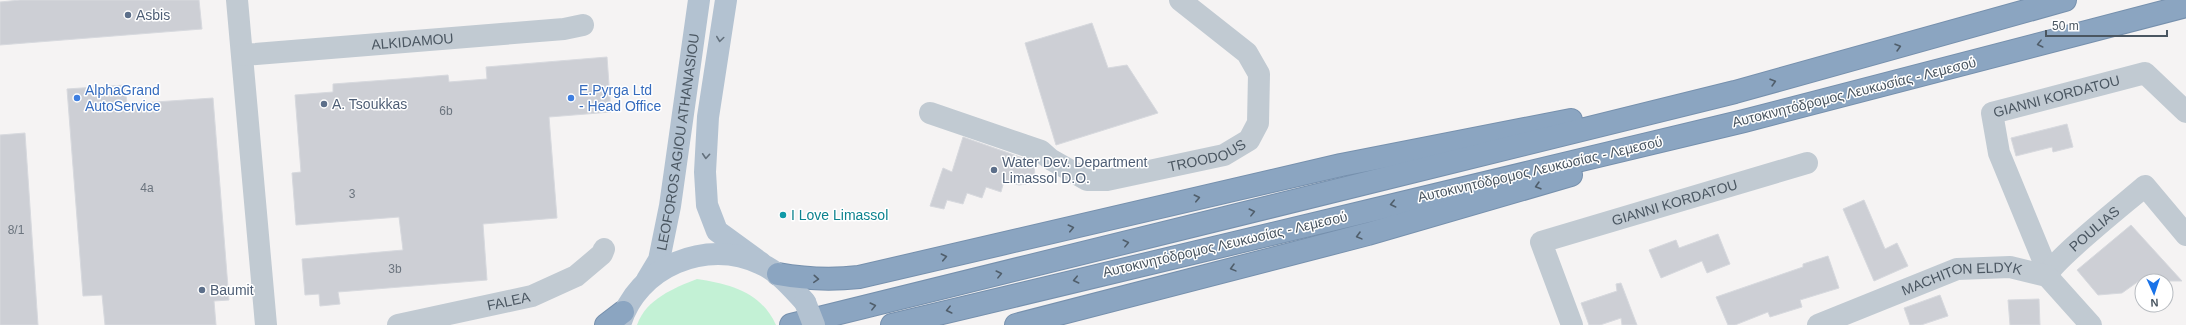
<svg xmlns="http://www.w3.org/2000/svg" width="2186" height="325" viewBox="0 0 2186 325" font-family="Helvetica,sans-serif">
  <rect width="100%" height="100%" fill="#f5f3f3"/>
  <path fill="#c3f1d5" d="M697,279C730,284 761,292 776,325H637C646,299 674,288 697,279Z"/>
  <g fill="#cdcfd5" stroke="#d7d9de">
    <polygon points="20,0 199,0 202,29 0,45 0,2"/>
    <polygon points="1092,23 1108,68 1127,65 1158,113 1056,145 1025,43"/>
    <polygon points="607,57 611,112 549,117 557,218 483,224 487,280 338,292 340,304 320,306 319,294 305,295 302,259 403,250 399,217 296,225 292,173 301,172 295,95 333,92 333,84 400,79 448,75 449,82 487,79 486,67"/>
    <polygon points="125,85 127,104 213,98 229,300 214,301 216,325 105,325 102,295 83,296 67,89"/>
    <polygon points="2067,124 2073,147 2053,152 2052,147 2016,156 2011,138"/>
    <polygon points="25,133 38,325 0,325 0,135"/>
    <polygon points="963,137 1034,162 1035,178 1026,184 1019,185 1004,181 1001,192 986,187 982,198 967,193 963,204 947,200 944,209 930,206 943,168 952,172"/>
    <polygon points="1864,200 1885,249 1897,243 1908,266 1874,281 1843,209"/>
    <polygon points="2131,225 2182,281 2151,281 2146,276 2122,293 2098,295 2077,270"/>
    <polygon points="1718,234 1730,264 1707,273 1702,261 1661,278 1649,250 1676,240 1679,248"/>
    <polygon points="1828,256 1839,288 1800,300 1802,307 1770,317 1768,312 1735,325 1728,325 1716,297 1803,267 1803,264"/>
    <polygon points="1621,283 1637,325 1622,325 1621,318 1600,325 1589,325 1581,303 1617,291 1616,284"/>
    <polygon points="1940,295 1948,316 1921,325 1910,325 1904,308"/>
    <polygon points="2039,299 2040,325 2010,325 2008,300"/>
  </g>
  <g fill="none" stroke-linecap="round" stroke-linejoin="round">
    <defs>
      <g id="highway">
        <path d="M778,274C805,279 831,280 859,277L1341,165L1571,120"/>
        <polyline points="606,325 623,312"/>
        <polyline points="791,325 1735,92 2065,0"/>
        <polyline points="892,325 1744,121 2186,6"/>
        <polyline points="1016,325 1368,234 1571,175"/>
      </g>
    </defs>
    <use href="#highway" stroke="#7690ad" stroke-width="24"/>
    <g stroke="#c1cad2" stroke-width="22">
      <polyline points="237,0 266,325"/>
      <path id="s1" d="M243,55L564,29L583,25"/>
      <path id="s2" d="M930,113L1041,151L1050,159L1087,180H1107L1224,155L1249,140L1258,123L1259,74L1247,53L1180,0"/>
      <path id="s3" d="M2048,272L1999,153L1992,113L2145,73L2186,112"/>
      <path id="s4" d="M2047,276C2053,260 2128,201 2145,186L2186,235"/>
      <path id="s5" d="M398,325L532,296L576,276L602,254L604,249"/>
      <path id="s6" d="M1572,325L1541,242L1807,163"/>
      <path id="s7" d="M1818,325L1957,269L2010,267L2047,276L2091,325"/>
    </g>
    <g stroke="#b3c2d1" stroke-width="22">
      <polyline points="726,0 708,117 705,172 707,205 717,231 761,263"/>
      <path id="s8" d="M647,280L659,260L670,206L699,0"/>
      <path d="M620,325C636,267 707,237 761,264C779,272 791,287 805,302"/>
    </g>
    <use href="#highway" stroke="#8ba5c1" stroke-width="22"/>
    <polyline stroke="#b3c2d1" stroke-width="22" points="805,302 814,325"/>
  </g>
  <defs><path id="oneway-chevron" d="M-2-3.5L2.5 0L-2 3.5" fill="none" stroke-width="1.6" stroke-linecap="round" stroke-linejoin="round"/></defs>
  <g stroke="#64717d">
    <use href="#oneway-chevron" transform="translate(720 39) rotate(98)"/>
    <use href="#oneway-chevron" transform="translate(706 156) rotate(94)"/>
  </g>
  <g stroke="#505e6b">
    <use href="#oneway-chevron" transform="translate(2040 44) rotate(166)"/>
    <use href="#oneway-chevron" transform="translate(1898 47) rotate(-16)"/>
    <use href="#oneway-chevron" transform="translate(1773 82) rotate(-16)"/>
    <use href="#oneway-chevron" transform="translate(1538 186) rotate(164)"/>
    <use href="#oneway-chevron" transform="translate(1197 198) rotate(-13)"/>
    <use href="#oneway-chevron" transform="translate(1393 204) rotate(167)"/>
    <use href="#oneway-chevron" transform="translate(1252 212) rotate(-14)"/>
    <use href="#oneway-chevron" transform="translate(1071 228) rotate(-13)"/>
    <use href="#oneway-chevron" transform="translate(1359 236) rotate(165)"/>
    <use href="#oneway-chevron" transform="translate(1126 243) rotate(-14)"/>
    <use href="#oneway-chevron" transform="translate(944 257) rotate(-13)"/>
    <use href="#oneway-chevron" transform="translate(1233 268) rotate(165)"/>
    <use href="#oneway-chevron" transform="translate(999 274) rotate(-14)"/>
    <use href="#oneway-chevron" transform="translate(816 279) rotate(4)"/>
    <use href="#oneway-chevron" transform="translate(1076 280) rotate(167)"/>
    <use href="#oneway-chevron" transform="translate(873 306) rotate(-14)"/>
    <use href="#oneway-chevron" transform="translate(949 310) rotate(166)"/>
  </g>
  <g fill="#5c6f8a" stroke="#fff" stroke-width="1.5">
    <circle cx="128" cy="15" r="4"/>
    <circle cx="324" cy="104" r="4"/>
    <circle cx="994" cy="170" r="4"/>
    <circle cx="202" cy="290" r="4"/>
  </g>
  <g fill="#3f7fe0" stroke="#fff" stroke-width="1.5">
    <circle cx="77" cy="98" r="4"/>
    <circle cx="571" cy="98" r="4"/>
  </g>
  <circle fill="#0f9aa8" stroke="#fff" stroke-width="1.5" cx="783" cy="215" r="4"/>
  <g text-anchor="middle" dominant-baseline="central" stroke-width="3" stroke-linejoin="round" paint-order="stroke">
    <g font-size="12" fill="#6b747e">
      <text x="446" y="111">6b</text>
      <text x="147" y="188">4a</text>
      <text x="352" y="194">3</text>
      <text x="16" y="230">8/1</text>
      <text x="395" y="269">3b</text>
    </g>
    <g font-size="14" fill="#4e5e75" stroke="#fff" text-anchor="start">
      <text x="136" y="15">Asbis</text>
      <text x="332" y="104">A. Tsoukkas</text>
      <text x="1002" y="162">Water Dev. Department<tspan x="1002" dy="16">Limassol D.O.</tspan></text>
      <text x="210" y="290">Baumit</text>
    </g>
    <g font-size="14" fill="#4a5661" stroke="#fff">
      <text stroke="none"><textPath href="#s1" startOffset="170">ALKIDAMOU</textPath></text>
      <text transform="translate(1854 92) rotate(-14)">Αυτοκινητόδρομος Λευκωσίας - Λεμεσού</text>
      <text stroke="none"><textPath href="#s3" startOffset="236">GIANNI KORDATOU</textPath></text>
      <text stroke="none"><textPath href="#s8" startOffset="143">LEOFOROS AGIOU ATHANASIOU</textPath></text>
      <text stroke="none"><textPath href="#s2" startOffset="295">TROODOUS</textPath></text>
      <text transform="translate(1540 169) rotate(-13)">Αυτοκινητόδρομος Λευκωσίας - Λεμεσού</text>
      <text stroke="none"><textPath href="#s6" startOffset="228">GIANNI KORDATOU</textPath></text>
      <text stroke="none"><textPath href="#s4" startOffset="67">POULIAS</textPath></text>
      <text transform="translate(1225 244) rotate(-13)">Αυτοκινητόδρομος Λευκωσίας - Λεμεσού</text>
      <text stroke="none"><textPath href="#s7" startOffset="153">MACHITON ELDYK</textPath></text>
      <text stroke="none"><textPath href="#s5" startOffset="113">FALEA</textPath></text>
    </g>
    <g font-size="14" fill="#366cbe" stroke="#fff" text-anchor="start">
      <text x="85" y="90">AlphaGrand<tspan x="85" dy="16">AutoService</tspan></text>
      <text x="579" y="90">E.Pyrga Ltd<tspan x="579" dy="16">- Head Office</tspan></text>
    </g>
    <g font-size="14" fill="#0d838f" stroke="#fff" text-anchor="start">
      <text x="791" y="215">I Love Limassol</text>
    </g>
  </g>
  <g transform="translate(2154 293) rotate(177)"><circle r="19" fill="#ffffff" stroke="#b7bbc0"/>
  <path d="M0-3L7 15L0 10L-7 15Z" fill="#1a73e8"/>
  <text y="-6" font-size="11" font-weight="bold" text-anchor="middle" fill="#4a5661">N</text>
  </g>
  <path d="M2046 30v6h121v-6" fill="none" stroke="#4a5661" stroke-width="2"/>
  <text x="2052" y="30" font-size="12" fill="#4a5661" stroke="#ffffff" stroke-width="3" paint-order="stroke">50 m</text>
</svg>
